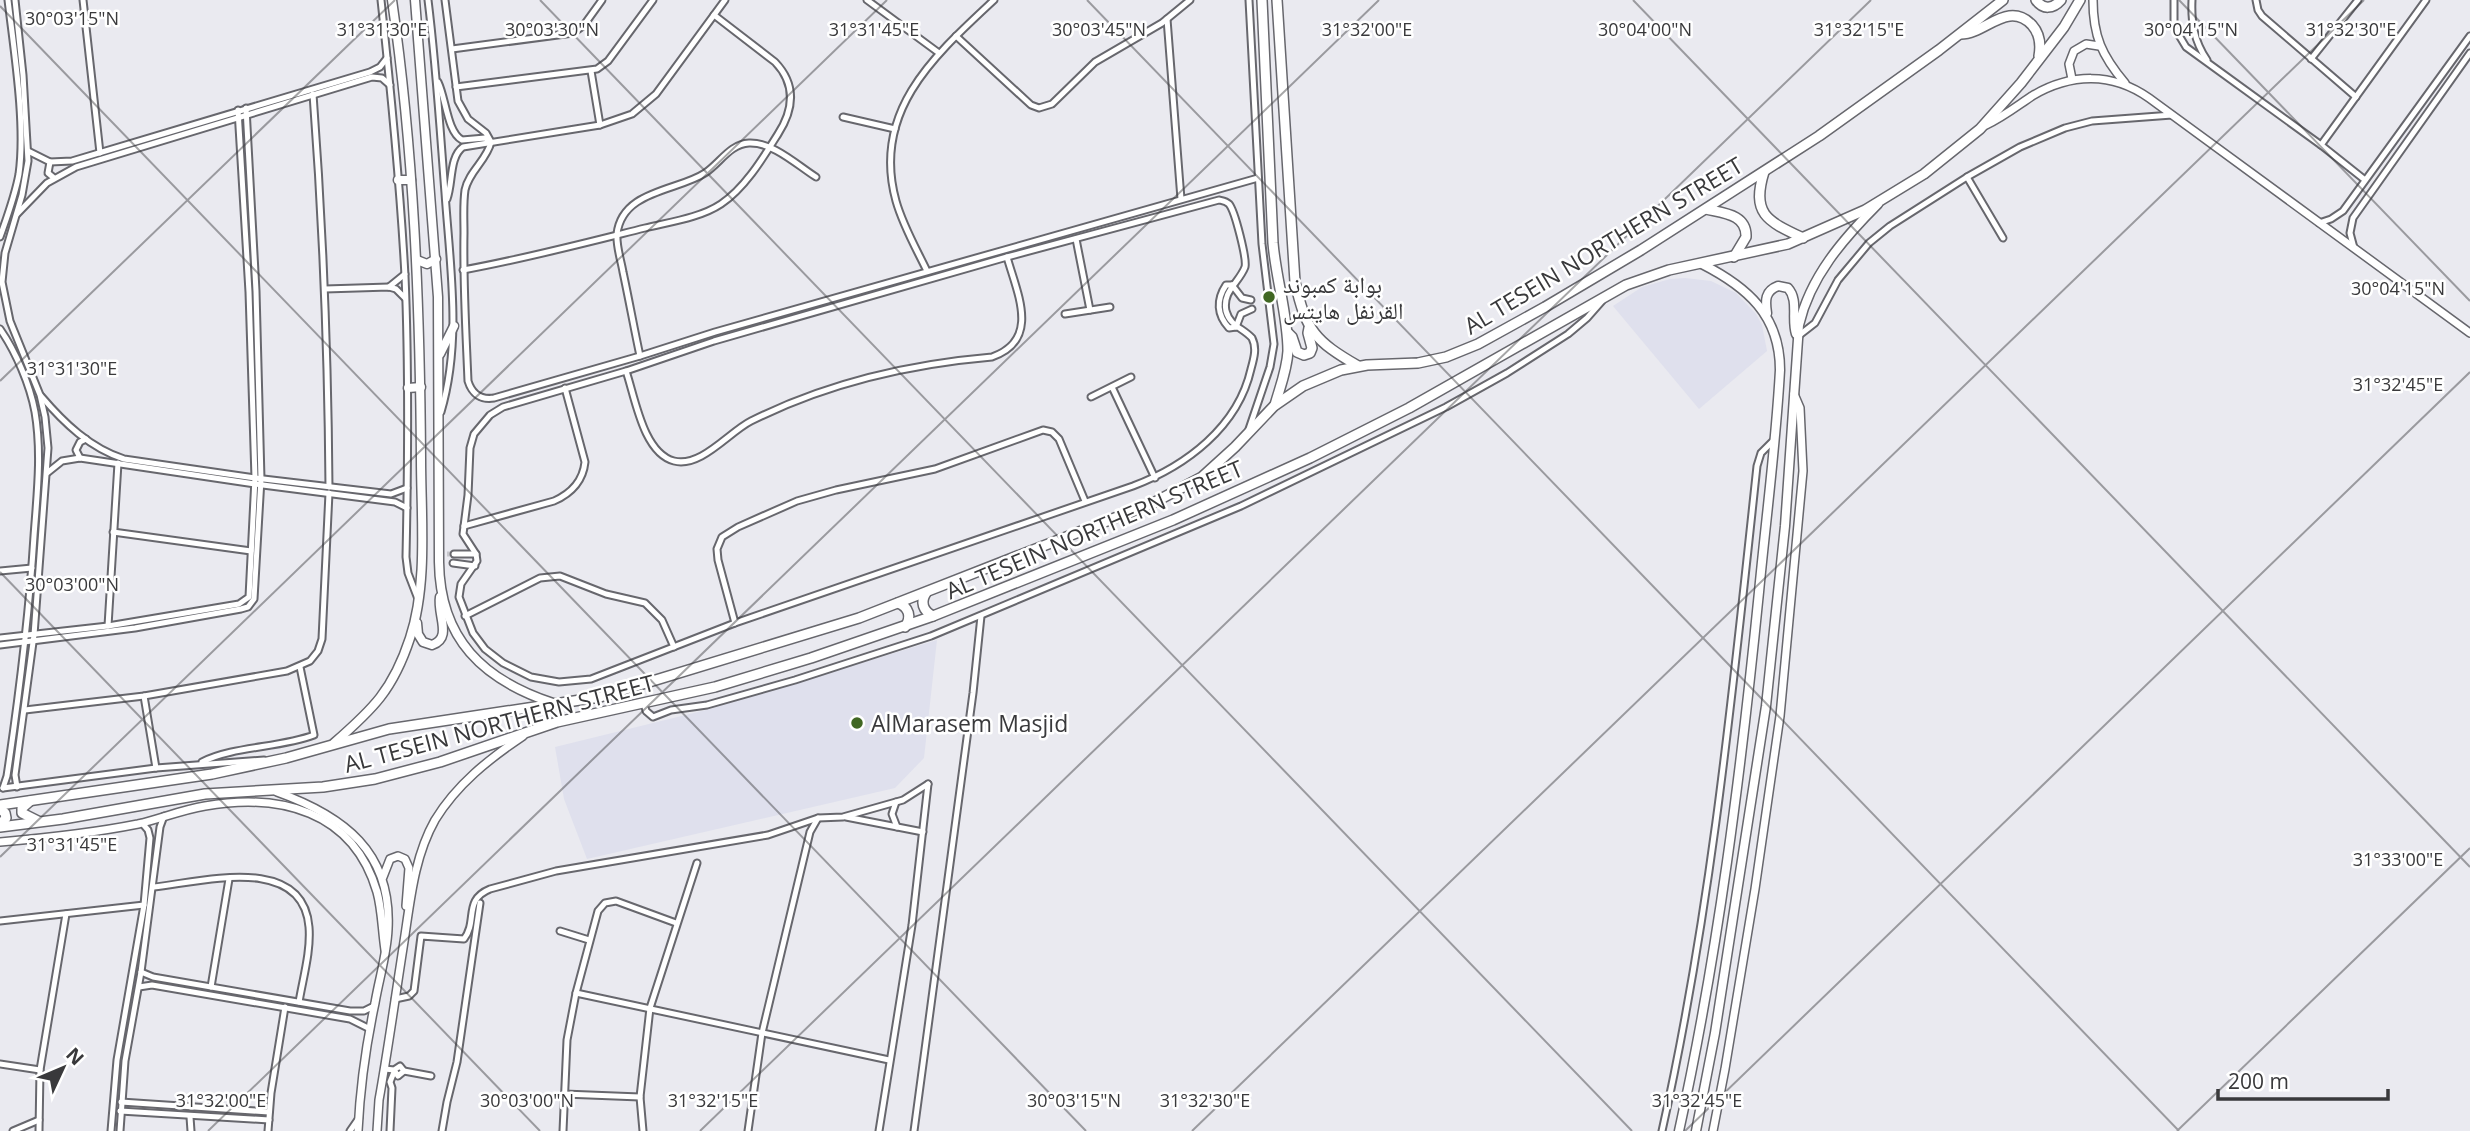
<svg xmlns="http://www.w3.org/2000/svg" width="2470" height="1131" viewBox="0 0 2470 1131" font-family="'Open Sans','Noto Naskh Arabic',sans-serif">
  <rect width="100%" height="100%" fill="#eaeaf0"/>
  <g fill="#dfe0ed">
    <polygon points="1685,278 1711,281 1736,293 1756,314 1762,325 1767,351 1699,409 1613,306 1642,287 1670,279"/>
    <polygon points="937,640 924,758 895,788 587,859 564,799 555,747 710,709"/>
  </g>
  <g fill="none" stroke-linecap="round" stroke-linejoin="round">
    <polyline stroke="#c7c7cc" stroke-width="5" stroke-dasharray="5 2.5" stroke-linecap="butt" points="447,554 454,554"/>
    <defs>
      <g id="minor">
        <polyline points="15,0 23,75 28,161 22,195 5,253 2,282 10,321 40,395 45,417 48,448 34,635 15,775 17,787"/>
        <polyline points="83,0 100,153"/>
        <path d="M381,0C391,92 400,183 405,276C409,369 408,463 406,557L408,573L418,599"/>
        <path d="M428,0C436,64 440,129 445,193C450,266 462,341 441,412"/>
        <path d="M445,0L458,101L468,119L486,133L491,142C487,160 469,171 465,190C463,204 464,219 464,233C463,283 466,332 468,381C472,394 481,400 494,398L640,356L715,332L1258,178"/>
        <polyline points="867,0 939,53"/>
        <polyline points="1249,0 1262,244 1274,344 1270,367 1249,429"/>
        <polyline points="2174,0 2174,27 2186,47 2321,145 2365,180"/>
        <path d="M2192,0C2191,22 2194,41 2207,60"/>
        <polyline points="2256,0 2258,10 2262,16 2356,97"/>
        <polyline points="1167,19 1181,199"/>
        <polyline points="956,36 1031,105 1039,108 1052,104 1095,62 1162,23 1190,0"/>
        <polyline points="452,49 573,33 584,25 602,0"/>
        <polyline points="2311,59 2358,0"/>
        <polyline points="591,71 600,125"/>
        <path d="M438,82C446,98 447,132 462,140L485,138L491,142"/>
        <polyline points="456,87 597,69 608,61 653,0"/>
        <path d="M313,94C323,226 328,356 329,487"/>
        <polyline points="843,117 895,129"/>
        <polyline points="2321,145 2426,0"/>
        <polyline points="28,151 50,162 72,161 370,72 380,67 387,58"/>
        <polyline points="50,162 48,173 54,178"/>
        <polyline points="1967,177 2003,238"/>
        <path d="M447,199C453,183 449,157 463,147L600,125L632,114L656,94L725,0"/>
        <path d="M1219,200C1224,201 1226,201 1229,204C1235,211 1247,259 1245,267C1239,283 1222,291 1226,311C1230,326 1243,328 1252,338C1257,348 1254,358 1251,369C1238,427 1186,466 1133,486L735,623L591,679L559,682L531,677L503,663L485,649L473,633L459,597L461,584L477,561L476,554L463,534L468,495L470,448L474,434L490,415L503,407L626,371L714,341L1007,257Z"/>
        <polyline points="17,214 47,183 76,167 372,77 382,78 390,85"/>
        <polyline points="2319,223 2331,219 2343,211 2470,36"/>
        <path d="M0,237C7,217 15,196 19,174C26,124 14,51 8,0"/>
        <polyline points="1076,239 1090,310"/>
        <polyline points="2354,248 2350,233 2353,218 2470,53"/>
        <path d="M463,270C524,259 585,243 645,228C669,222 700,218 721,204C745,188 763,158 778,134C794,109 796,84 775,62L714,15"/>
        <path d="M927,271C916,248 903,226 896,201C871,111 935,55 994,0"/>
        <path d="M1232,285H1226C1216,300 1217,315 1229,328L1236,327"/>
        <polyline points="1232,285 1242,298 1251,300"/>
        <polyline points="389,287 405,274"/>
        <polyline points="325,289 389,287 396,289 405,298"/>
        <polyline points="1065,314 1110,307"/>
        <polyline points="1236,327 1241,314 1252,309"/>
        <path d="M0,329C16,352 30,385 35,412C42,453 37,495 34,536C29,616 19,696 7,776L3,788"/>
        <polyline points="1797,337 1815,323 1838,280 1869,243 1890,226 1967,177 2020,147 2065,128 2092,121 2172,115"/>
        <path d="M640,356C634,328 629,300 623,272C621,260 616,246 617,234C622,190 678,191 705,173C720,163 730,144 749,143C773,142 797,165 816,177"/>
        <path d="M626,371C635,397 643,453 674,461C701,468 729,432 751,421C825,384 910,364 992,357C1041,340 1017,293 1007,257"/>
        <polyline points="1112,387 1155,478"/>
        <path d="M41,396C64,423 90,448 124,459L255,478L391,494L407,488"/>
        <polyline points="1091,397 1131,377"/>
        <polyline points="80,458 76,450 80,442 86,439"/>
        <polyline points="47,473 62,461 80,458 255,484 395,502 407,508"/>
        <path d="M464,526L554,501C572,493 583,481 585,462L565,388"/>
        <polyline points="113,532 251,551"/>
        <polyline points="454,554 476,554"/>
        <polyline points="453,563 475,566"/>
        <polyline points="0,571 32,568"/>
        <polyline points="465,616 540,578 560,576 606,594 645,603 662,620 674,647"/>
        <polyline points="735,623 718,560 717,549 722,537 738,527 797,501 836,490 935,469 1043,430 1052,432 1059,439 1085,501"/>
        <polyline points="108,626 118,463"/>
        <polyline points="0,638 108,626 239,604 249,597 255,478 249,292 238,110"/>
        <polyline points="0,645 135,628 241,609 248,607 254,599 261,479 256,291 246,108"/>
        <polyline points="144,696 156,768"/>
        <polyline points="644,703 646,711 653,717 671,710 707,705 795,680 931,636 1241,506 1446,407 1507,373 1568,334 1587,318 1602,301"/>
        <polyline points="25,710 144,696 287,671 310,661 318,651 322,639 329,493"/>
        <path d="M202,762C233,746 280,748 314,735L300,667"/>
        <polyline points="3,788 156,768 264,760"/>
        <polyline points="896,802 892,814 897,827"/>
        <polyline points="846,817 923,832"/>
        <path d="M154,887C201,882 303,853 309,927C311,951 303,978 299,1002"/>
        <polyline points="0,921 144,905"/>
        <polyline points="560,931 589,940"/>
        <polyline points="141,972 153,977 350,1011 364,1011 374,1006"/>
        <polyline points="139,987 152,985 350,1019 370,1029"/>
        <polyline points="211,987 229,879"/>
        <polyline points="576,993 889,1060"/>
        <path d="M395,999L409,996L414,991L421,936L464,939C478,921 463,900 490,889L556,871L768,835L818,818L843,817L903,800L928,784"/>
        <polyline points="0,1064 40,1070"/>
        <polyline points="385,1069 394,1070 398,1076 404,1071 400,1066 394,1070"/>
        <polyline points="404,1071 431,1076"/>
        <polyline points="564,1094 640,1097"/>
        <polyline points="121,1102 269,1112"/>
        <polyline points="120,1111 269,1120"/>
        <polyline points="190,1117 191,1131"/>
        <polyline points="13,1131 39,1120"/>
        <polyline points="39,1131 40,1070 66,914"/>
        <polyline points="111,1131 117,1060 144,905 150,838 148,830 142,823"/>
        <polyline points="120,1131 125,1061 141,972 160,827 164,816"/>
        <polyline points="268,1131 271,1093 285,1007"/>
        <polyline points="350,1131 359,1118"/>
        <polyline points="390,1131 392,1088 390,1082 394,1072"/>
        <polyline points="442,1131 447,1102 457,1062 480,903"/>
        <polyline points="563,1131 567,1040 576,993 598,911 605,903 616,901 676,923"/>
        <polyline points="643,1131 640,1097 650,1008 697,863"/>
        <polyline points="748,1131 762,1033 810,832 818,818"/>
        <polyline points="879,1131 912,925 928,784"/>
        <polyline points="914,1131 973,693 981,616"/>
        <path d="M1662,1131C1711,912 1733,689 1757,466L1761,453L1774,440"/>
      </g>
      <g id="tertiary">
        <path d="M2093,0C2093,36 2102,56 2125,83"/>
        <polyline points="2072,79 2069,64 2074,51 2086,44 2099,46"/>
        <path d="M1986,125C2003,117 2017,106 2032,96C2071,73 2112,72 2149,98L2470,333"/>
        <path d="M277,792C344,816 392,852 388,929C387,954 379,979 375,1003C366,1045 360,1089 358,1131"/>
        <path d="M0,842C46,838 93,833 138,824C160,819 181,810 205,806C279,793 353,810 377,892C382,910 382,930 385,950"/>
        <polyline points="383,877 390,859 398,856 405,859 409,868 406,906"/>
        <path d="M377,1131L379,1100C388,1050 395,999 403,948C410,905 413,859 435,820C457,784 489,759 523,736"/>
        <polyline points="1713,1131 1725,1069 1755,889 1780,716 1803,471 1800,408 1794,394"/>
      </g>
      <g id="secondary">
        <path d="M415,0L438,297L439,562C440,639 483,680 553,703"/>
        <polyline points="398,180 411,180"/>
        <polyline points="417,260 427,264 436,259"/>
        <path d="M1767,313C1765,300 1765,291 1778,286L1788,288C1799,300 1791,319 1796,334"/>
        <polyline points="440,354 454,326"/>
        <polyline points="408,388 421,387"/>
        <path d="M417,623L418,634L423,642L432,645C453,638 437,615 440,597"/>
        <path d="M334,743C373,709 393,690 410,638C428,584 421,516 421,459C420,306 414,152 392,0"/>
        <path d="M1679,1131C1718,954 1741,772 1759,592C1766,518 1776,444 1780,370C1780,315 1747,287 1702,264"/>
        <path d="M1696,1131L1715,1033L1766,706L1785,526L1799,325C1810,277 1843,239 1878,204"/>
      </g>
      <g id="primary">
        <path d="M1262,0L1273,243C1276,279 1288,316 1288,351C1287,370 1280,387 1275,405"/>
        <path d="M1277,0L1295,282C1306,331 1315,341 1358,366"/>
        <path d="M2036,0C2043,10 2053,9 2061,0"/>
        <path d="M1961,34C1985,34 2008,0 2032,25C2040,34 2041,45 2039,56"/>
        <path d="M1764,172C1751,214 1767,221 1803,238"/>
        <path d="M1706,209C1723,213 1747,214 1746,237L1734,257"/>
        <polyline points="1288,333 1292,337 1297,352 1304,355 1310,353 1312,348 1308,333 1309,328"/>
        <path d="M926,593C920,602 923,611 933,616"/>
        <path d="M898,603C909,607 912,617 905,627"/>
        <polyline points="30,801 22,808 22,813 38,821"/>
        <polyline points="0,805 212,774 286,758 389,729 600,697 859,618 1153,503 1202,477 1235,447 1274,406 1303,386 1341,370 1367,365 1418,363 1446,357 1478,344 1545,307 1641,250 1819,136 1939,50 2003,0"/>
        <polyline points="0,809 5,813 6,818 0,825"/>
        <polyline points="0,827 63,819 205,794 323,787 375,779 440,762 557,722 715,687 811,658 933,616 1173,520 1310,458 1409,408 1626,285 1669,270 1788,244 1865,210 1924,174 1980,129 2021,83 2064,27 2080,0"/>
      </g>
    </defs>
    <use href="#minor" stroke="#67676d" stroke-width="9"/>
    <use href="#tertiary" stroke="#67676d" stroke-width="10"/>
    <use href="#secondary" stroke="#67676d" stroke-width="11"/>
    <use href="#primary" stroke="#67676d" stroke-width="12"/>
    <use href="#minor" stroke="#fff" stroke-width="5"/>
    <use href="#tertiary" stroke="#fff" stroke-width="7"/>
    <use href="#secondary" stroke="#fff" stroke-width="8"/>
    <use href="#primary" stroke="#fff" stroke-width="9"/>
  </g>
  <path fill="none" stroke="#39393b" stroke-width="2" stroke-opacity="0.45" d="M540,0L1632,1131M1087,0L2179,1131M1633,0L2470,867M2179,0L2470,301M0,6L1086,1131M0,381L395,0M0,572L540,1131M0,857L887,0M208,1131L1379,0M700,1131L1871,0M1192,1131L2364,0M1685,1131L2470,372M2177,1131L2470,848"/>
  <g fill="#406722" stroke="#fff" stroke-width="2.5">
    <circle cx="1269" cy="297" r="7"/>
    <circle cx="857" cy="723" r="7"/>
  </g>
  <g text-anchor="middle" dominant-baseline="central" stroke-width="5" stroke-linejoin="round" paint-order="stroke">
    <g font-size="23" fill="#39393b" stroke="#fff">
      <text transform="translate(1603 245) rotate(-31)">AL TESEIN NORTHERN STREET</text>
      <text transform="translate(1094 529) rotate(-23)">AL TESEIN NORTHERN STREET</text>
      <text transform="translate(499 723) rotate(-15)">AL TESEIN NORTHERN STREET</text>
    </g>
    <g font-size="23" fill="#39393b" stroke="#fff" text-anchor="start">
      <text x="1283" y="284">بوابة كمبوند<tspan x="1283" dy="26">القرنفل هايتس</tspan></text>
      <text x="871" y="723">AlMarasem Masjid</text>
    </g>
  </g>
  <g font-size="18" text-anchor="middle" fill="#39393b" stroke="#fff" stroke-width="5" stroke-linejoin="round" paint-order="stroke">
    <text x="72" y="25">30°03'15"N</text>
    <text x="382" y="36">31°31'30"E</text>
    <text x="874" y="36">31°31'45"E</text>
    <text x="1367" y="36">31°32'00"E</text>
    <text x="1859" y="36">31°32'15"E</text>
    <text x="2351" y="36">31°32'30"E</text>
    <text x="552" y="36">30°03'30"N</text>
    <text x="1099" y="36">30°03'45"N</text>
    <text x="1645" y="36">30°04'00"N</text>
    <text x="2191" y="36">30°04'15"N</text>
    <text x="2398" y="295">30°04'15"N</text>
    <text x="72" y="375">31°31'30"E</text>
    <text x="2398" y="391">31°32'45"E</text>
    <text x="72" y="591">30°03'00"N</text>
    <text x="72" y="851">31°31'45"E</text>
    <text x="2398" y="866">31°33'00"E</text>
    <text x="527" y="1107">30°03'00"N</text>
    <text x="1074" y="1107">30°03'15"N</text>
    <text x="221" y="1107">31°32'00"E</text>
    <text x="713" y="1107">31°32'15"E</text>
    <text x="1205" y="1107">31°32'30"E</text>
    <text x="1697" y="1107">31°32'45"E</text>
  </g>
  <g transform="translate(63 1068) rotate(46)" stroke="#ffffff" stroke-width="5" paint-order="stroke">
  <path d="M0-5L12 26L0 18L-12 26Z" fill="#39393b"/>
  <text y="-10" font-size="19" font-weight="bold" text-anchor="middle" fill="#39393b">N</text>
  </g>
  <path d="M2218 1089v10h170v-10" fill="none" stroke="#39393b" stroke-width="3.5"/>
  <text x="2228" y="1089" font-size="21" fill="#39393b" stroke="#ffffff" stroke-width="5" paint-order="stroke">200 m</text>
</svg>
